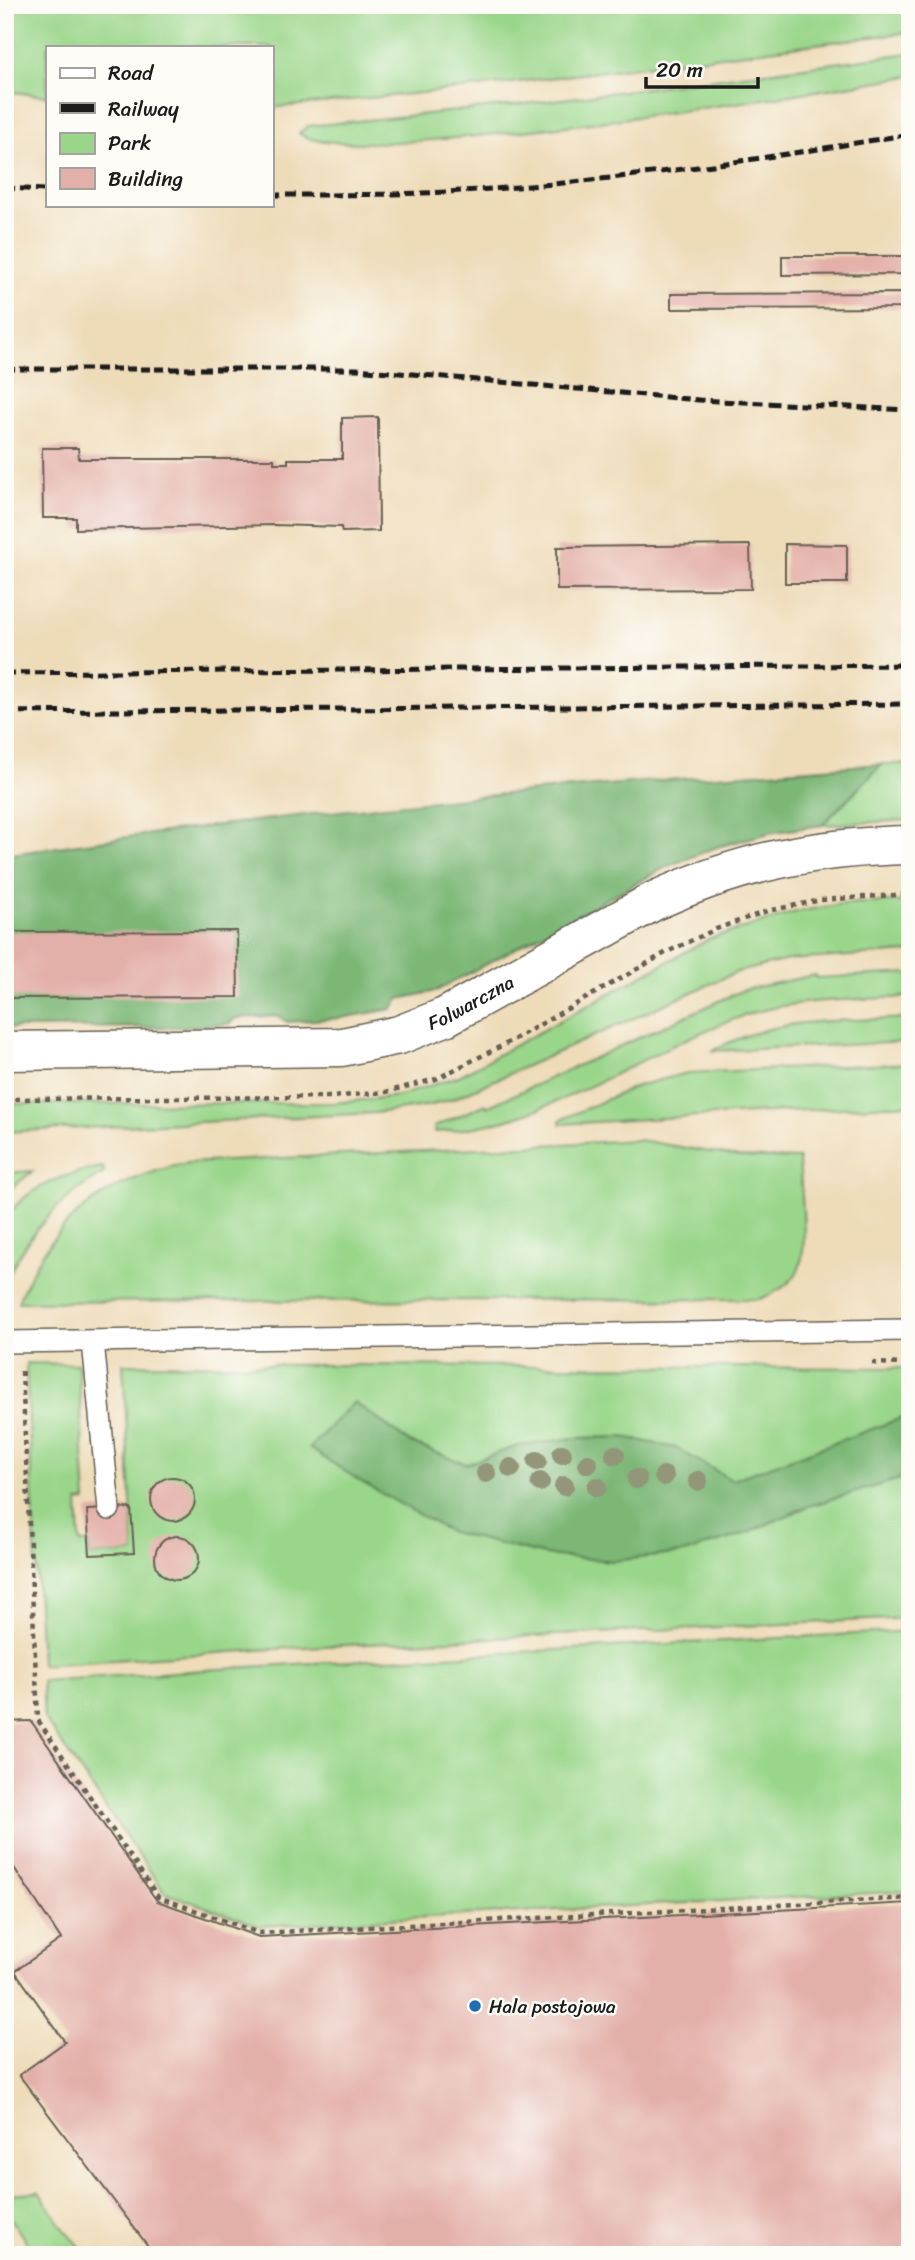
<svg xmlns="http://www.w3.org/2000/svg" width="915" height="2260" viewBox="0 0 915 2260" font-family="Sriracha,sans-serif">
  <rect width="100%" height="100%" fill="#fdfcf7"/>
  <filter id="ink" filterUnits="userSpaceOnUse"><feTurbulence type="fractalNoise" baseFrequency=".0143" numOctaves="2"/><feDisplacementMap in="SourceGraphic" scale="14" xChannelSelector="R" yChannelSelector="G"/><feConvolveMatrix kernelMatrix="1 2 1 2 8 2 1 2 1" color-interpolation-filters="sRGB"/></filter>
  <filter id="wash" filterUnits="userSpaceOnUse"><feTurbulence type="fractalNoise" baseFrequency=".00686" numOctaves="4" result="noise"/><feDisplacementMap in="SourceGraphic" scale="28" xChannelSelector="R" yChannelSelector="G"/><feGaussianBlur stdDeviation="1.57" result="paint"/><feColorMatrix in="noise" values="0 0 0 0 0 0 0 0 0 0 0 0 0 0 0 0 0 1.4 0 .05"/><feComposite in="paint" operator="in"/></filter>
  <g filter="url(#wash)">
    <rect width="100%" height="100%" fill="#eedcb9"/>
    <g fill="#9ad68a" stroke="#5b7953" stroke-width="2">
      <polygon points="5,5 910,5 910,32 471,88 271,108 271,47 47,47 47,96 5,91"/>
      <path d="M910,53V76C835,88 332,171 299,133L308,126L525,104Z"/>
      <polygon points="882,764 910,764 910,820 822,825"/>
      <polygon points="910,901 910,952 788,960 737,972 455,1098 432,1105 376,1113 5,1132 5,1104 334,1103 399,1096 459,1076 709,939 796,912 841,904"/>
      <path d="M910,973V997C856,1000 798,998 746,1015C638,1051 552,1126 434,1132V1127L486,1104L487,1107L743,990L815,975L816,978Z"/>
      <path d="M910,1018V1042L712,1051C777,1015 838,1022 910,1018Z"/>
      <polygon points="910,1063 910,1104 561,1124 560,1120 637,1086 687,1073"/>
      <path d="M639,1140L739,1157L799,1159C800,1185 811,1253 796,1274C787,1287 774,1293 760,1299L18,1302C50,1221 103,1181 187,1163Z"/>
      <path d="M103,1167L105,1172C60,1198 25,1235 5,1284C5,1270 1,1231 6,1220C22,1187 71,1172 103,1167Z"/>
      <polygon points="33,1171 5,1193 5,1173"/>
      <polygon points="26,1363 78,1364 86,1501 78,1502 80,1543 89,1543 90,1555 134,1553 123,1364 910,1368 910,1618 305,1647 41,1665"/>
      <polygon points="910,1631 910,1891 260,1926 165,1893 44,1718 42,1681 294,1664"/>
      <polygon points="39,2192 65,2230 88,2255 34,2254 9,2216 5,2194"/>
    </g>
    <g fill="#7bb776" stroke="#4c6a49" stroke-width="2">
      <path d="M882,764L822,825L769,833L717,847L668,866L436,991L399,999L392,1009L341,1018L287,1022L279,1016L236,1018L229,1024L180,1027L5,1028V855C295,810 589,784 882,764Z"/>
      <polygon points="354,1402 411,1443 466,1464 518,1446 573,1438 624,1437 676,1448 732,1480 910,1415 910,1476 809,1506 744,1534 684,1553 612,1561 544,1555 450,1532 363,1483 309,1448"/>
    </g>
    <g id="blocks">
      <g fill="#e3b0a9">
        <polygon points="782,256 910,256 910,274 782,275"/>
        <polygon points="910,293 910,308 671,309 671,294"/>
        <polygon points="378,417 379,531 342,532 341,527 275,525 76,529 76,518 43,518 42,448 78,448 79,459 274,459 274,463 288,463 288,459 342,459 342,418"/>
        <polygon points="785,544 847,545 847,583 785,583"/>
        <polygon points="750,545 751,589 557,590 557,547"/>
        <polygon points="237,931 238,997 5,998 5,932"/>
        <circle cx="173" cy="1499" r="22"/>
        <polygon points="131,1508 134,1553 90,1555 87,1510"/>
        <circle cx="177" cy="1558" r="22"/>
        <polygon points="31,1721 157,1901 259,1937 910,1903 910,2253 161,2255 151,2250 19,2075 65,2042 15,1971 61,1939 13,1866 7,1843 5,1722"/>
      </g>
    </g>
  </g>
  <g filter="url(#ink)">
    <use href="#blocks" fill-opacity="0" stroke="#665f53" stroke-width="2"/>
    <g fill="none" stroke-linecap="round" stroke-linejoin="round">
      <defs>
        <g id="lane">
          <polyline points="93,1341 109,1509"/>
          <polyline points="5,1342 910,1330"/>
        </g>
        <g id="secondary">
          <path id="s1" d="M5,1051L342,1047L399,1035L445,1017L654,901C740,862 815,847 910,845"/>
        </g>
      </defs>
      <use href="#lane" stroke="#665f53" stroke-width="24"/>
      <use href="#secondary" stroke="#665f53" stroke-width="41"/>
      <g stroke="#665f53" stroke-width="4.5" stroke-dasharray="5 5" stroke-linecap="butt">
        <polyline points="5,1099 331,1097 386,1092 436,1079 513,1040 667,952 716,929 767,911 821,900 910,894"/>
        <polyline points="872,1363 910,1364"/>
        <polyline points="22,1371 38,1720 158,1897 259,1933 910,1898"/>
      </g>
      <use href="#lane" stroke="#fff" stroke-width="21"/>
      <use href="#secondary" stroke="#fff" stroke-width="38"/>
      <g stroke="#1c1c1c" stroke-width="5" stroke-dasharray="10 5" stroke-linecap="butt">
        <polyline points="5,188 47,190"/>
        <path d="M271,195C335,195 399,195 462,191C612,182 762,159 910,134"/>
        <polyline points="5,369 356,369 699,400 910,410"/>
        <polyline points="5,673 910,665"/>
        <polyline points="5,712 910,704"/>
      </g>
    </g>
    <g fill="#939678">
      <circle cx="562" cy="1454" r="10"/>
      <circle cx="615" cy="1455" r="10"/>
      <circle cx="537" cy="1461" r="10"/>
      <circle cx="588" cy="1464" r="10"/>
      <circle cx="511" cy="1468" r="10"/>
      <circle cx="486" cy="1473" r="10"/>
      <circle cx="664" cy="1476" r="10"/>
      <circle cx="637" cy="1479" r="10"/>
      <circle cx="698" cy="1481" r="10"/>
      <circle cx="540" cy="1482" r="10"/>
      <circle cx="564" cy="1486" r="10"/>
      <circle cx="597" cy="1487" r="10"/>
    </g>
  </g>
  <circle fill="#1f6fb2" stroke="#fdfcf7" stroke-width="2.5" cx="475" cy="2006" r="7"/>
  <g text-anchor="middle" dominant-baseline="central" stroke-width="5" stroke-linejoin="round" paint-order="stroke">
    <g font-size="19" fill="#1c1c1c" stroke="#fdfcf7">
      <text stroke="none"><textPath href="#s1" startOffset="474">Folwarczna</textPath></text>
    </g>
    <g font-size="19" fill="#1c1c1c" stroke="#fdfcf7" text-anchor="start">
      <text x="489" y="2006">Hala postojowa</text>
    </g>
  </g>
  <rect width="915" height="2260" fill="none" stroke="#fdfcf7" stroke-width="28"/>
  <rect x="46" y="46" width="228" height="161" fill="#fdfcf7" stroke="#a3a29f" stroke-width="2"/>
  <rect x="60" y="68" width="35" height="10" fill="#ffffff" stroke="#a3a29f" stroke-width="2"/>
  <text x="108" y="80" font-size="21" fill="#1c1c1c">Road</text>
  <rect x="60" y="103" width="35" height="10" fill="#1c1c1c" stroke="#a3a29f" stroke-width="2"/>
  <text x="108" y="116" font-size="21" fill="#1c1c1c">Railway</text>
  <rect x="60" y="133" width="35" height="21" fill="#9ad68a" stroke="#a3a29f" stroke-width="2"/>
  <text x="108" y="150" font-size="21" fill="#1c1c1c">Park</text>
  <rect x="60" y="168" width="35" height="21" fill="#e3b0a9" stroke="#a3a29f" stroke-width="2"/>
  <text x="108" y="186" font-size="21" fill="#1c1c1c">Building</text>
  <path d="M646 77v10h112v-10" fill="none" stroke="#1c1c1c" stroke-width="3.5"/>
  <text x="656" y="77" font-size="21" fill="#1c1c1c" stroke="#fdfcf7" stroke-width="5" paint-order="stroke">20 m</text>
</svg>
